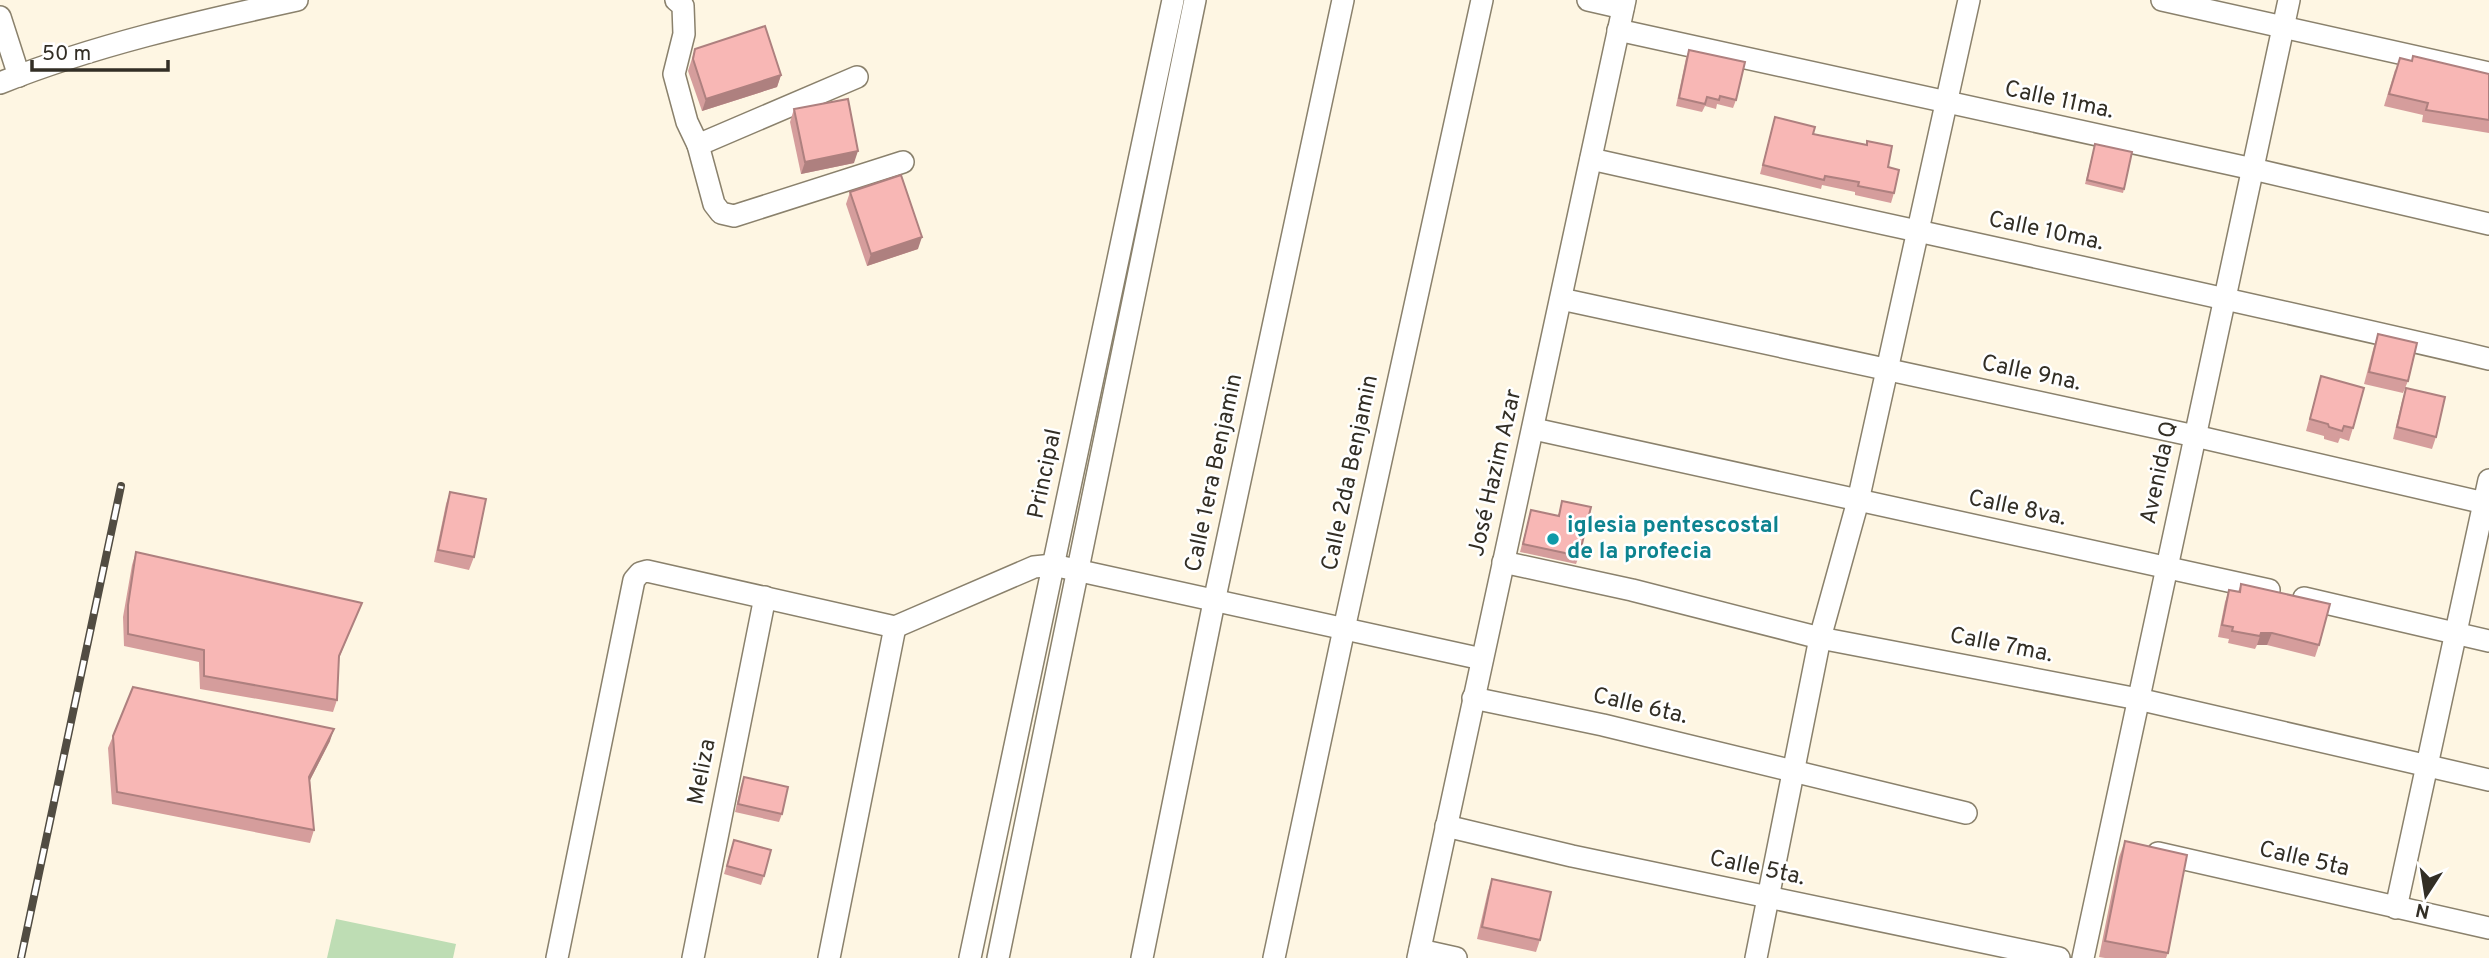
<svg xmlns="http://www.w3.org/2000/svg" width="2489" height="958" viewBox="0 0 2489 958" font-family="Overpass,sans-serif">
  <rect width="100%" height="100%" fill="#fef6e3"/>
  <polygon fill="#beddb4" points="336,919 456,944 453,958 327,958"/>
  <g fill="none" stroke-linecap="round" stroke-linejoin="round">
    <defs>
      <g id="minor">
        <polyline points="676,0 683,6 684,34 674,74 687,122 698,145 857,77"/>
        <polyline points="1588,0 1623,8"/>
        <polyline points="2162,0 2489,73"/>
        <polyline points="0,17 19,76"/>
        <polyline points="1618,30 2253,169 2489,224"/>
        <path d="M0,83C95,45 197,22 297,0"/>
        <polyline points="698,145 714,204 721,213 734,216 903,162"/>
        <path d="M1591,159C1890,226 2190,289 2489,359"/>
        <polyline points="1561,299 2195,436 2489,504"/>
        <polyline points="1534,429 2269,590"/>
        <polyline points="1503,562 1632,590 1820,638 2138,699 2489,780"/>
        <polyline points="2304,598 2489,641"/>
        <polyline points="1473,698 1603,725 1966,813"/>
        <polyline points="1446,826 1572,856 2059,958"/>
        <polyline points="2158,853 2489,928"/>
        <polyline points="2396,908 2489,480"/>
        <polyline points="1420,950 1456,958"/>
        <polyline points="557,958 634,580 640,573 647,571 895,627 1034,567 1053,565 1482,659"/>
        <polyline points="693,958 765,597"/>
        <polyline points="829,958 895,627"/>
        <polyline points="970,958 1173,0"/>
        <polyline points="998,958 1195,0"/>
        <polyline points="1142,958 1214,602 1343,0"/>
        <polyline points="1274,958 1344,629 1482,0"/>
        <polyline points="1418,958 1625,0"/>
        <polyline points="1756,958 1820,638 1858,501 1969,0"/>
        <polyline points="2083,958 2289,0"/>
      </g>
    </defs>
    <use href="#minor" stroke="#8a816c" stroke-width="24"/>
    <use href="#minor" stroke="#fff" stroke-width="21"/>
    <defs>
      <polyline id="rail" points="21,958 121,486"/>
    </defs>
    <use href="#rail" stroke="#514c42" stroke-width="8"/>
    <use href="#rail" stroke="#fff" stroke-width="5" stroke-dasharray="16" stroke-linecap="butt"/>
  </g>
  <g fill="#d59d9c">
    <polygon points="695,49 781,75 777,87 702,111 688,71"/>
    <polygon points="1689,50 1736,100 1733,108 1717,104 1716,109 1705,106 1702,112 1676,106 1686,58"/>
    <polygon points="2413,56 2489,74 2489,133 2422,122 2423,115 2384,106 2395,70 2412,61"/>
    <polygon points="794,109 854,163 801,174 790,122"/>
    <polygon points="1775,117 1888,167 1894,193 1891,203 1855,195 1855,192 1822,185 1821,189 1760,174"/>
    <polygon points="2095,144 2124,189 2123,193 2085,184"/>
    <polygon points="850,192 918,249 867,266 846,204"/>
    <polygon points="2378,334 2408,381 2403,393 2364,384 2374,346"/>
    <polygon points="2321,376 2353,428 2349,441 2340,438 2338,443 2324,439 2324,436 2306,431"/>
    <polygon points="2406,388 2436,437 2432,449 2393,439 2402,401"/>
    <polygon points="450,492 474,557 469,570 434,562 446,504"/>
    <polygon points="1562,501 1579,556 1576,564 1520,552 1531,510 1558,516"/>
    <polygon points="136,552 357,615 339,658 337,700 333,712 200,689 199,662 124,646 123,617 132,565"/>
    <polygon points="2241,584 2319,645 2315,657 2267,645 2257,645 2255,649 2228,643 2229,639 2218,637 2225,602 2229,590 2238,592"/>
    <polygon points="113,736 330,741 310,780 314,830 310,843 112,804 108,748"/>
    <polygon points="744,777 782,814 779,822 735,812 741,785"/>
    <polygon points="734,840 764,876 761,885 724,874"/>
    <polygon points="2125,841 2168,953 2166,958 2105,958 2099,957 2119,857"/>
    <polygon points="1492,879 1540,940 1536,952 1477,939 1488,891"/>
  </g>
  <g fill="#ae807f">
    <polygon points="781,75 777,87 702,111 706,99"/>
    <polygon points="858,151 854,163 801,174 805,162"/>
    <polygon points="922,237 918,249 867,266 871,254"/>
    <polygon points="2261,633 2272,633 2267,645 2257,645"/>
    <polygon points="334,729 330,741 305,790 309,777"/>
  </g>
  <g fill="#f8b7b5" stroke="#ae807f" stroke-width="2">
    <polygon points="765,26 781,75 706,99 693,59 695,49"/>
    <polygon points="1689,50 1745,62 1736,100 1720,96 1719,100 1707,97 1705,104 1679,98"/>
    <polygon points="2413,56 2489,74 2489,120 2426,110 2428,103 2389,94 2400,58 2412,61"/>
    <polygon points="848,99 858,151 805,162 794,109"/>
    <polygon points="1775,117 1815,127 1813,134 1867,145 1867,141 1892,146 1888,167 1899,170 1894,193 1858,186 1859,182 1825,176 1824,180 1763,165"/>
    <polygon points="2095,144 2132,152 2124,189 2087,180"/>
    <polygon points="901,175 922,237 871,254 850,192"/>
    <polygon points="2378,334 2417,343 2408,381 2369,372"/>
    <polygon points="2321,376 2364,388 2353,428 2344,426 2342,431 2329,427 2328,424 2310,419"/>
    <polygon points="2406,388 2445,397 2436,437 2397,427"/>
    <polygon points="450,492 486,499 474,557 438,550"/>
    <polygon points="1562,501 1591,507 1579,556 1523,544 1531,510 1559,516"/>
    <polygon points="136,552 362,603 339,656 337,700 204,676 204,650 128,634 128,605"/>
    <polygon points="2241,584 2330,604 2319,645 2272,633 2261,633 2260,636 2232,631 2233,627 2222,625 2229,590 2240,592"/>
    <polygon points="133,687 334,729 309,777 314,830 117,792 113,736"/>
    <polygon points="744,777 788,787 782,814 738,804"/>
    <polygon points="734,840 771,850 764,876 727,866"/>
    <polygon points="2125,841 2187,855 2168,953 2105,941"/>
    <polygon points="1492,879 1551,892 1540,940 1482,927"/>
  </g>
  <circle fill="#0f9aa8" stroke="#fff" stroke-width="2.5" cx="1553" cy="539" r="7"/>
  <g text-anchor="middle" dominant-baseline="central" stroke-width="5" stroke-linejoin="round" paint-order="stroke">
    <g font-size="23" fill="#322e25" stroke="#fff">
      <text transform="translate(2059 101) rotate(12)">Calle 11ma.</text>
      <text transform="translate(2046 232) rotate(12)">Calle 10ma.</text>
      <text transform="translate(2031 374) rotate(12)">Calle 9na.</text>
      <text transform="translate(1215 473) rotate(-78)">Calle 1era Benjamin</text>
      <text transform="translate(1351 473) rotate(-78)">Calle 2da Benjamin</text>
      <text transform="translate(1496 473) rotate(-77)">José Hazim Azar</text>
      <text transform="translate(2160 473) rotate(-78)">Avenida Q</text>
      <text transform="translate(1046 474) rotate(-78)">Principal</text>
      <text transform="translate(2017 509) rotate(12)">Calle 8va.</text>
      <text transform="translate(2001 646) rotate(11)">Calle 7ma.</text>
      <text transform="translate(1640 707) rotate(13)">Calle 6ta.</text>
      <text transform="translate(703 772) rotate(-79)">Meliza</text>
      <text transform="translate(2304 860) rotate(13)">Calle 5ta</text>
      <text transform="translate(1757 869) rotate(12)">Calle 5ta.</text>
    </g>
    <g font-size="23" font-weight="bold" fill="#0d838f" stroke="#fff" text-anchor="start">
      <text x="1567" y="526">iglesia pentescostal<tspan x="1567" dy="26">de la profecia</tspan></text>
    </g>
  </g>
  <g transform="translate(2426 895) rotate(192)" stroke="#ffffff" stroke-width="5" paint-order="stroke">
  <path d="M0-5L12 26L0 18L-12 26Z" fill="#322e25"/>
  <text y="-10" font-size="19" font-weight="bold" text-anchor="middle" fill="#322e25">N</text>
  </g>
  <path d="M32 60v10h136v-10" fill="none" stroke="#322e25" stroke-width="3.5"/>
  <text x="42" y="60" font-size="21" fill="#322e25" stroke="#ffffff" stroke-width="5" paint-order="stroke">50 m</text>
</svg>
